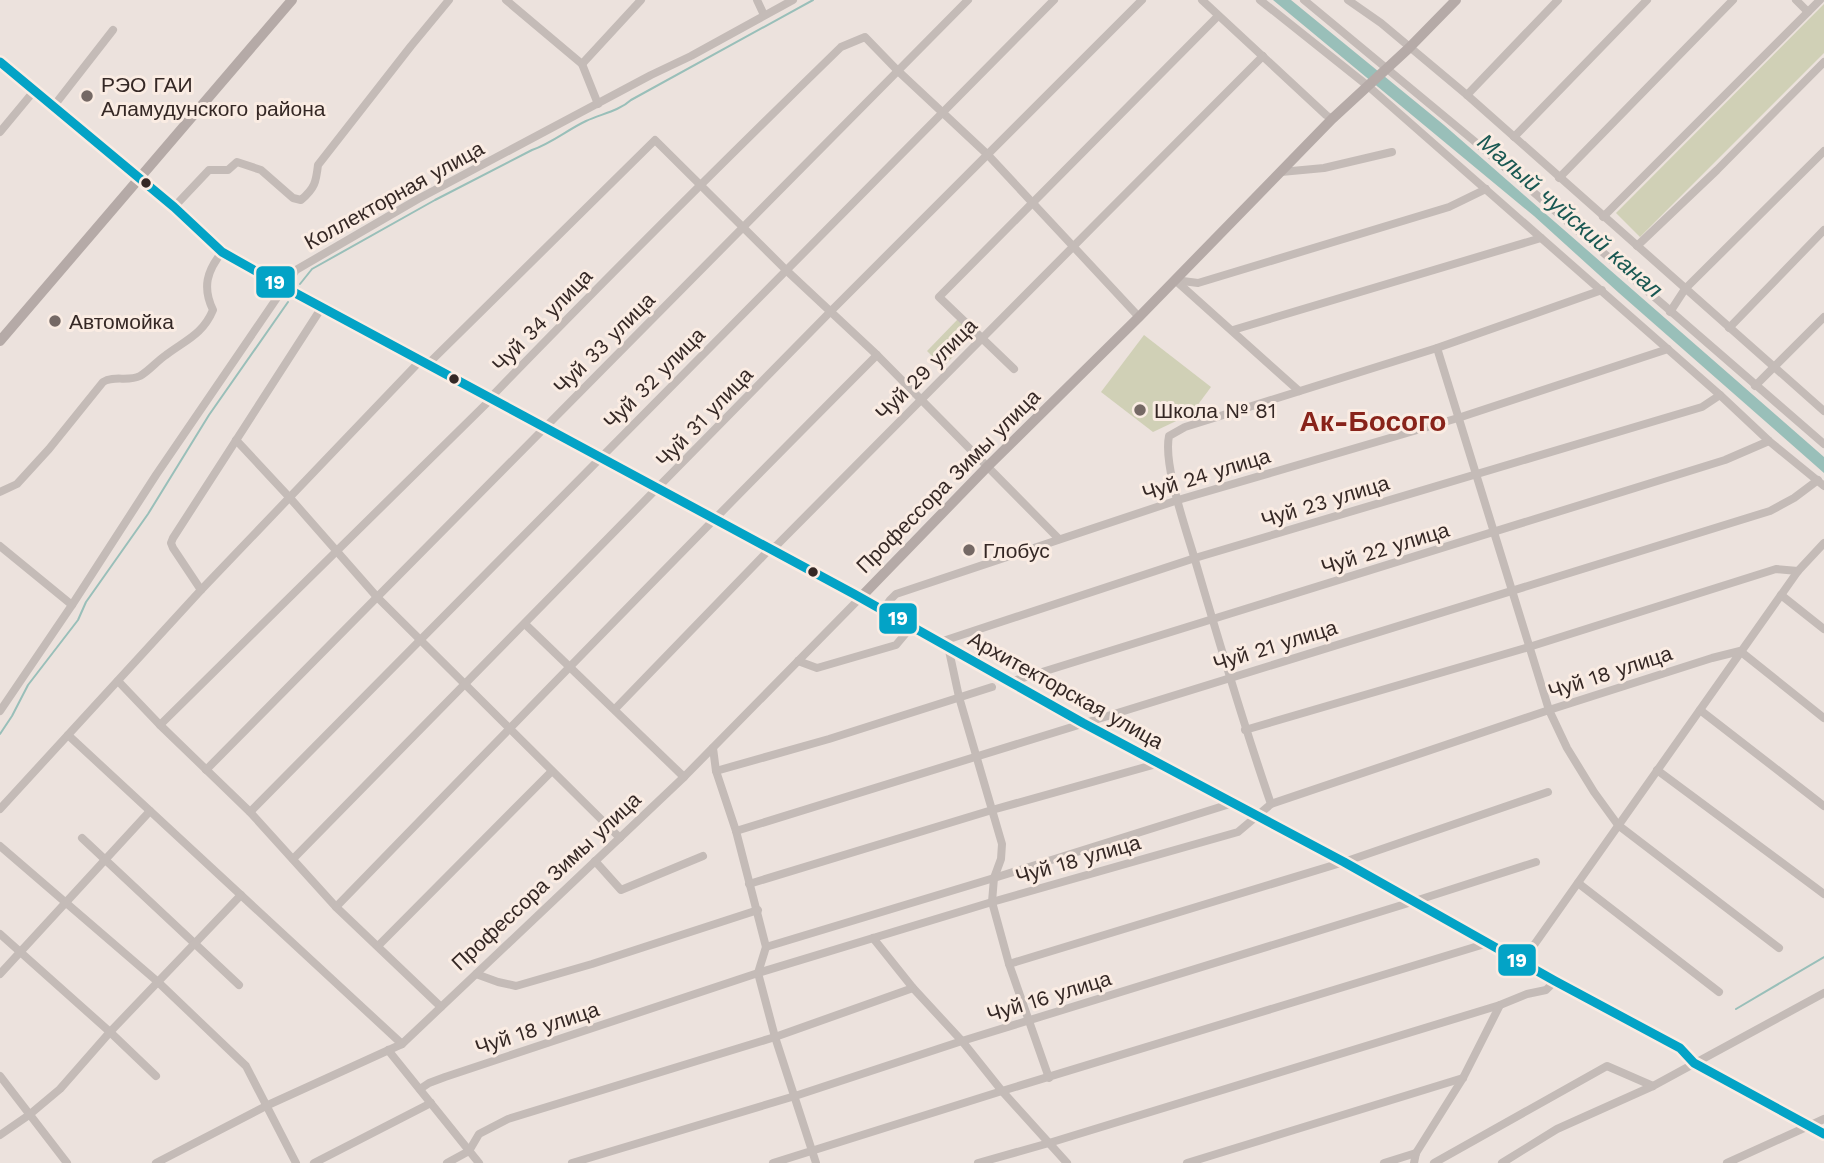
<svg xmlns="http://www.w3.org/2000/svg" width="1824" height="1163" viewBox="0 0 1824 1163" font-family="'Work Sans',sans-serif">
  <rect width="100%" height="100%" fill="#ece2dd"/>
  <g fill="#d0d0b6">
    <polygon points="1824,4 1824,53 1640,237 1616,213"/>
    <polygon points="958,319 974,335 943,367 927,351"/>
    <polygon points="1144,335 1211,387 1191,414 1153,432 1101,392"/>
  </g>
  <polygon fill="#99bfb9" points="1273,0 1291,0 1444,125 1824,457 1824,473 1619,293 1534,216"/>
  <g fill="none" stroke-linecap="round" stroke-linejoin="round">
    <g stroke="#99bfb9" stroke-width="2">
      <path d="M300,284L312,269L435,200L532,150C552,143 567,130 586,121C601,114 619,111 631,100L813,0"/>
      <polyline points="0,734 12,716 28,685 78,620 86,602 148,514 209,415 288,302"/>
      <polyline points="1736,1009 1824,957"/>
    </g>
    <g stroke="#c4bbb7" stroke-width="8">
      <polyline points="506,0 582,64 598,104"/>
      <polyline points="757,0 764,15"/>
      <polyline points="1202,0 1326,115 1332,119"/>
      <polyline points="1260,0 1368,86 1720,395 1769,441 1824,486"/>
      <polyline points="1304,0 1479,145 1824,444"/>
      <polyline points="1348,0 1381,23 1467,95 1824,411"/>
      <polyline points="1796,0 1808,12"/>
      <polyline points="0,62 139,179"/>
      <polyline points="582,64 641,0"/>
      <polyline points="1467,95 1558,0"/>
      <polyline points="53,107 113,30"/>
      <polyline points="0,132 34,91"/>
      <polyline points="1514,137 1647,0"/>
      <polyline points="1281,172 1324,168 1392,152"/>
      <polyline points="1559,178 1733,0"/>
      <path d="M174,207L209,170H228L237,162L261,170L293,198L301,200C315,188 316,182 318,165L411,46L449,0"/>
      <polyline points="1603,217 1820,0"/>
      <polyline points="1637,246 1717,170 1824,62"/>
      <polyline points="1175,280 1198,283 1449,207 1486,189"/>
      <polyline points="1175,280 1299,391"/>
      <polyline points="1670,312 1685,289 1824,151"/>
      <polyline points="1729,328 1824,230"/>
      <polyline points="1233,330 1541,238"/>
      <polyline points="1437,348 1549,710 1567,748 1594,792 1618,825 1779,948"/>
      <polyline points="428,364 655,140 786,270 877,355 1059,539"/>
      <polyline points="1014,369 939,297 1218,16"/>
      <polyline points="1755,386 1824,317"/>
      <polyline points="236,440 290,498 377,597 620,838"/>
      <path d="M0,492L17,484L49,449L103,382C114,375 128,382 140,376C149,371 157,361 166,355C186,340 203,334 213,310C202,287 207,271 222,252"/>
      <polyline points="0,546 72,605"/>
      <polyline points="201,590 173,548 171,543 173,538 322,307"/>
      <polyline points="1781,595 1824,629"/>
      <polyline points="883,610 890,600 896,594 1178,500 1458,418 1668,349"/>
      <polyline points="525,624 684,777"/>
      <polyline points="940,642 1195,558 1702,407 1720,395"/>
      <polyline points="948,646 959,697 1002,844 1001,859 994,878 992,902 1009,964 1049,1078"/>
      <polyline points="798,661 817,668 896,645 912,626"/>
      <polyline points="118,681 160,725 250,812 336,907 441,1007"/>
      <polyline points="1010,682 1725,460 1769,441"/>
      <path d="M615,709L766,553L777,545C938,381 1101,219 1263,56"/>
      <polyline points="1700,710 1824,806"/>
      <polyline points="0,711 72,605 156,475 296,270 418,199 651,75 691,56 793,0"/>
      <path d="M160,725L487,403L495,393C608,276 724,161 841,47L865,37L897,70L988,155L1139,317"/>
      <polyline points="1245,730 1529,647 1776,569 1798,571"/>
      <polyline points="68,735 402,1044"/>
      <polyline points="713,748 716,771 736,831 766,947 758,973 775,1037 816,1163"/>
      <polyline points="206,770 968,0"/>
      <polyline points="1657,770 1824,894"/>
      <polyline points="716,771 829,739 992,687"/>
      <path d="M1271,804C1243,723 1219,642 1195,560C1186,529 1163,465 1169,436L1185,427L1437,348L1602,290"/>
      <polyline points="0,809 201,590 421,360"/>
      <polyline points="250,812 1054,0"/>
      <path d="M1257,816C1399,891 1538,972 1680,1048L1694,1063L1824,1134"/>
      <polyline points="736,831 1770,511 1794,498 1818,480"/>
      <polyline points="82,838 239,985"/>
      <polyline points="0,846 158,982 246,1066 296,1163"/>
      <polyline points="293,859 831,311 1142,0"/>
      <polyline points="595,861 621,890 703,856"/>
      <polyline points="1578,883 1719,992"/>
      <polyline points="749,884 992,810 1160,763"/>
      <path d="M336,907C516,722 695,537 877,355"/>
      <polyline points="0,934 110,1032 156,1076"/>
      <polyline points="873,938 913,988 962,1041 1002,1091 1067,1163"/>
      <polyline points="378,946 552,771"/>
      <polyline points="766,947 994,878 1233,803"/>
      <polyline points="1522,962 1798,571 1824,543"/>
      <polyline points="1009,964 1344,862 1548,792"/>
      <polyline points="0,974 150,811"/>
      <polyline points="476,974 498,982 516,986 592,964 758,910"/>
      <polyline points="388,1050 479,1163"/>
      <polyline points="0,1076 67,1163"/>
      <polyline points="420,1089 429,1083 445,1077 758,973 992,902 1238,832 1271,804 1549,710 1712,658 1740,651 1824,718"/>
      <polyline points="0,1135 29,1115 60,1089 110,1032 241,895"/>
      <polyline points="156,1163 268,1105 402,1044 684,777 861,597"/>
      <polyline points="314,1163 431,1103"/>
      <polyline points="447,1163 469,1151 479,1134 508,1119 775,1037 913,988"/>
      <polyline points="572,1163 795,1096 962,1041 1415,901 1536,862"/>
      <polyline points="773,1163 1002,1091 1488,943"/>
      <polyline points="978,1163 1049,1143 1500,1005"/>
      <polyline points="1187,1163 1463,1078"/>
      <polyline points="1384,1163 1416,1153"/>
      <polyline points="1414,1163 1416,1153 1463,1078 1500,1005 1527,994 1546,990 1555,981"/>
      <polyline points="1434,1163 1607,1066 1653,1086"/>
      <polyline points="1502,1163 1557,1129 1653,1086 1824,993"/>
      <polyline points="1727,1163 1824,1119"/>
    </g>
    <g stroke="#b5aaa7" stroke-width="10">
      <polyline points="139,179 174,207 222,252 284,287 854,594 1083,723 1257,816"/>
      <polyline points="0,341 292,0"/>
      <polyline points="861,597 988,466 1139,317 1332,119 1409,48 1456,0"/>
    </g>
    <defs>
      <polyline id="bus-1" points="0,62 174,207 222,252 284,287 854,594 1083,723 1344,862 1555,981 1680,1048 1694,1063 1824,1134"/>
    </defs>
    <use href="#bus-1" stroke="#faece3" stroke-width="14"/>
    <use href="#bus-1" stroke="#03a3c6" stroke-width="9"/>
  </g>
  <g fill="#756965" stroke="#faece3" stroke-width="2.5">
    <circle cx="87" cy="96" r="7"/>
    <circle cx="55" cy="321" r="7"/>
    <circle cx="1140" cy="410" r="7"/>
    <circle cx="969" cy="550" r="7"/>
  </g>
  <g fill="#352825" stroke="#faece3" stroke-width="2.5">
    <circle cx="146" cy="183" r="6"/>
    <circle cx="454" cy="379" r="6"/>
    <circle cx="813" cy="572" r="6"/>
  </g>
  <g text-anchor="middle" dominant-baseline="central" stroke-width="6" stroke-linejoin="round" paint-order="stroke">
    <g font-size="21" fill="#352825" stroke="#faece3" text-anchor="start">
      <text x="101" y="84">РЭО ГАИ<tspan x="101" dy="24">Аламудунского района</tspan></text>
      <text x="69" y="321">Автомойка</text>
      <text x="1154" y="410">Школа № 81</text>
      <text x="983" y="550">Глобус</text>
    </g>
    <g font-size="21" fill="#352825" stroke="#faece3">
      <text transform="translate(394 195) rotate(-29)">Коллекторная улица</text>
      <text transform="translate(542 320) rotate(-46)">Чуй 34 улица</text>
      <text transform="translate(604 343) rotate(-45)">Чуй 33 улица</text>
      <text transform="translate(926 369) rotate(-45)">Чуй 29 улица</text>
      <text transform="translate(654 378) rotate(-45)">Чуй 32 улица</text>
      <text transform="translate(704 417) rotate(-46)">Чуй 31 улица</text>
      <text transform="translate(1206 474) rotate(-17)">Чуй 24 улица</text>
      <text transform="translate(948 481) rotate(-45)">Профессора Зимы улица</text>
      <text transform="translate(1325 501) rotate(-17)">Чуй 23 улица</text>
      <text transform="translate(1385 548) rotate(-17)">Чуй 22 улица</text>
      <text transform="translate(1275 645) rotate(-17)">Чуй 21 улица</text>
      <text transform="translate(1610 672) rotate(-18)">Чуй 18 улица</text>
      <text transform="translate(1066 690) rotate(29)">Архитекторская улица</text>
      <text transform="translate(1078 859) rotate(-16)">Чуй 18 улица</text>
      <text transform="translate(546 881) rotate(-43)">Профессора Зимы улица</text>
      <text transform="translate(1049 996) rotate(-17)">Чуй 16 улица</text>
      <text transform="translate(537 1028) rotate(-18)">Чуй 18 улица</text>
    </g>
    <g font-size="23" font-style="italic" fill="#195852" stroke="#faece3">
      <text transform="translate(1570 216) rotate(41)">Малый чуйский канал</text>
    </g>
    <g font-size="28" font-weight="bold" fill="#88231a" stroke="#faece3">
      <text x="1373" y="421">Ак-Босого</text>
    </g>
  </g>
  <g stroke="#faece3" stroke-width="2.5">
    <rect x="255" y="265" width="41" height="34" rx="7" fill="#03a3c6"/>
    <rect x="878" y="602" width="40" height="33" rx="7" fill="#03a3c6"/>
    <rect x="1497" y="943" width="40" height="34" rx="7" fill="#03a3c6"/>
  </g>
  <g font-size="19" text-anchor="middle" font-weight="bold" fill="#fff">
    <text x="275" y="289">19</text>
    <text x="898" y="625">19</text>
    <text x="1517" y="967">19</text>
  </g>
</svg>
